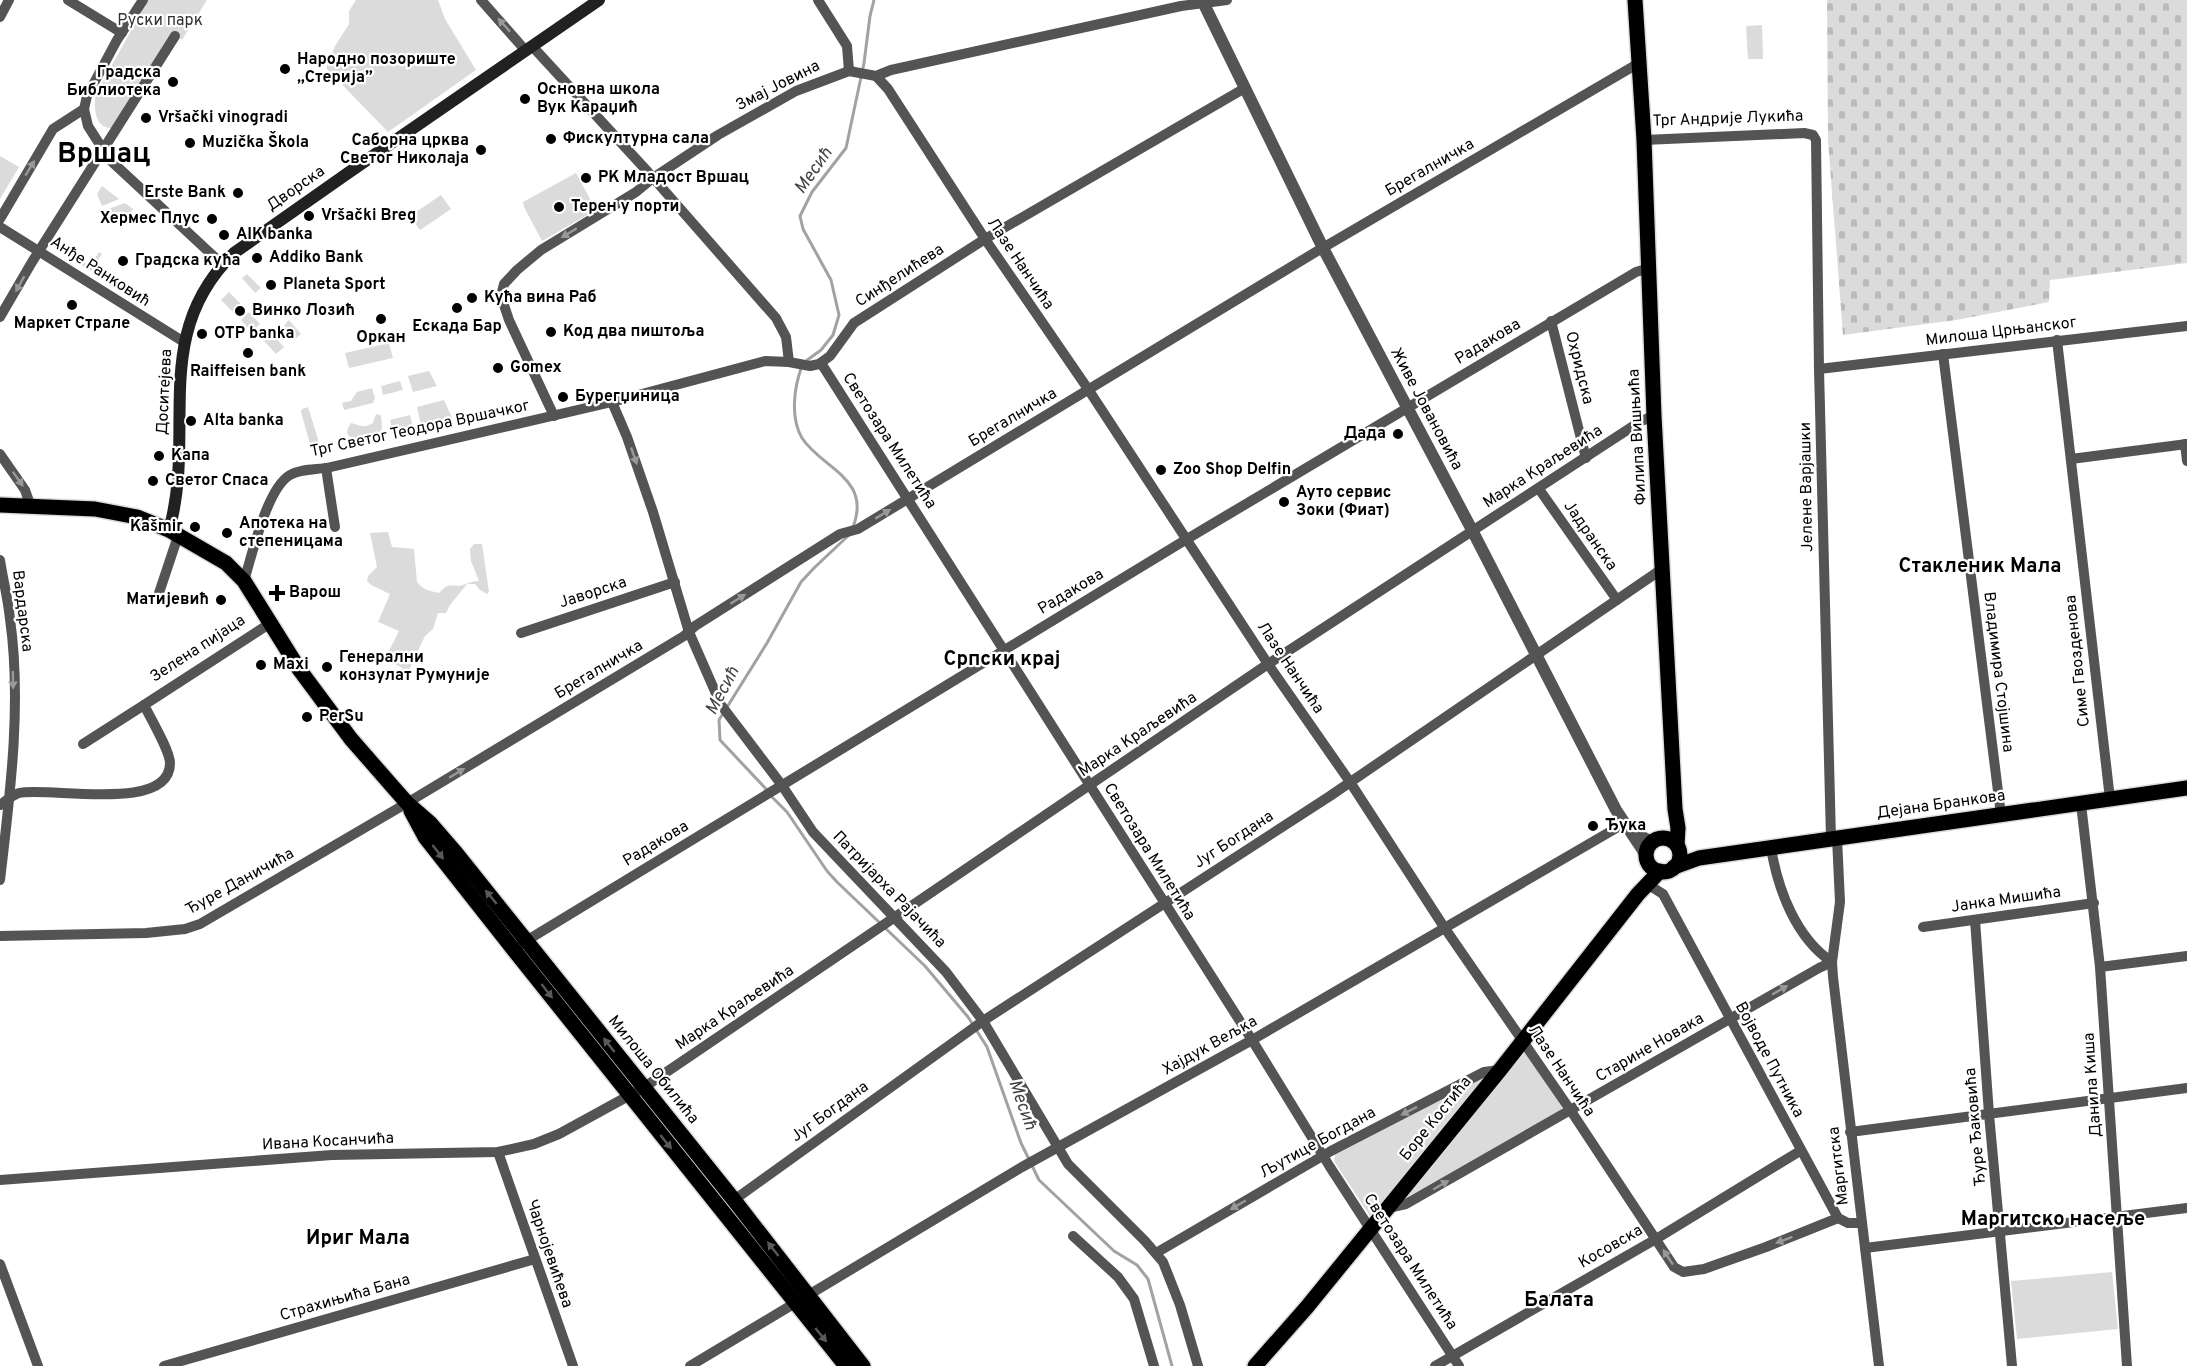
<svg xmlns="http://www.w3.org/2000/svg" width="2187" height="1366" viewBox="0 0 2187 1366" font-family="Overpass,sans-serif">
  <defs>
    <pattern id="cemetery-stones" width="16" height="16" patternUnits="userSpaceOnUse" patternTransform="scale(1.5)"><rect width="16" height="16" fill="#dbdbdb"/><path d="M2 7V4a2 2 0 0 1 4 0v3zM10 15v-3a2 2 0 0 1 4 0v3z" fill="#bababa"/></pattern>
  </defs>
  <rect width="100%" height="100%" fill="#fff"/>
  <g fill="#dbdbdb">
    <path d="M148,0H207L182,40L175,36L112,128C95,129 93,107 96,94Z"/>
    <polygon points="356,0 438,0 445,19 476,70 388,132 326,68 335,46 349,24 349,11"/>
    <polygon points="1762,25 1763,59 1748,59 1746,26"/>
    <polygon points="0,156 19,167 0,199"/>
    <polygon points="576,173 596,210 542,241 524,207 523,202"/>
    <polygon points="102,186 119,199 102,206 97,194"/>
    <polygon points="441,195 451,209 420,230 410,216"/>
    <polygon points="125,203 133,209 125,219 114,223 108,209"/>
    <polygon points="62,248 90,266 99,252 102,254 91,271 60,251"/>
    <polygon points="247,274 261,288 255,293 242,278"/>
    <polygon points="229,292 241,304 233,312 221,300"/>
    <polygon points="249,312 260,324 252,332 241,320"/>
    <polygon points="289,320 301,334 295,339 284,325"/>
    <polygon points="272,334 284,347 276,354 264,341"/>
    <polygon points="389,343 393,358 349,368 345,353"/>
    <polygon points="429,371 437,386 413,392 408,376"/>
    <polygon points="400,381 403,390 383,395 381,386"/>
    <polygon points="372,388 375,398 373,403 344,410 342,403 351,401 357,392"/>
    <polygon points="444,400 452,418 421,425 417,407"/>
    <polygon points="308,407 321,449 320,451 312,451 301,412 302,409"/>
    <path d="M376,414L381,415L382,427L379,437C369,439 336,444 351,423C360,425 362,429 373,423Z"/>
    <polygon points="410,415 413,427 393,432 390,420"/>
    <path d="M388,532L392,547L414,549L417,582C423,590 430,591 439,593C450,581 450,588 463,585C468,583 473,581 479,581L471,561L470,549L474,544H482L489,592L487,594L480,590L475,584H467L450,605L446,613H438L433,629L425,636L407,674L401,667L385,659L399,631L378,622L390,594L371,585L367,581L368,576L377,567L370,533Z"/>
    <polygon points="1523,1050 1562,1107 1562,1111 1402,1200"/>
    <polygon points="1482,1078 1486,1078 1373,1217 1370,1216 1334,1161 1335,1155"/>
    <polygon points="2112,1272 2118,1329 2017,1339 2011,1281"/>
  </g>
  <polygon fill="url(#cemetery-stones)" points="1827,0 2187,0 2187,263 2050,280 2049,302 1956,320 1843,335 1828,140"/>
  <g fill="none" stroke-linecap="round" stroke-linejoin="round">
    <g stroke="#a2a2a2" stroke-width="3">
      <polyline points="806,361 821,350 833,335 839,315 831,280 803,229 800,216 812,192 846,148 864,63 870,16 874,0"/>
      <path d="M802,366C794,387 790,418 802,438C822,469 872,478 853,527"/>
      <polyline points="767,790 720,740 719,720 767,643 801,582 814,568 849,535"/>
      <polyline points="771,796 787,812 827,871 837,882 925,966 968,1017 987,1047 1021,1143 1039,1180 1114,1251 1137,1265 1148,1279 1172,1366"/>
    </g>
    <defs>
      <g id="primary">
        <polyline points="1635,0 1644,140 1654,416 1675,809 1678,828 1677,845"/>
        <polyline points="0,505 95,509 137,517 169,530 226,563 244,581 299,669 351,739 407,803 430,823 456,853 734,1200 863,1366"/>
        <polyline points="411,811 425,837 514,950 846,1366"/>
        <circle cx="1663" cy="855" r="17"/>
        <polyline points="1674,867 1699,858 2187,788"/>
        <polyline points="1255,1366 1307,1307 1500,1070 1638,894 1660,871"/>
      </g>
    </defs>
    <use href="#primary" stroke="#dbdbdb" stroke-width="18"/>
    <g stroke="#545454" stroke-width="10">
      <polyline points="68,0 122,33"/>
      <polyline points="143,0 117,40 87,96 84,109 88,126 109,159 223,265"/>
      <polyline points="481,0 526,51"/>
      <polyline points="818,0 847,46 849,71"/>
      <polyline points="0,17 9,0"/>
      <polyline points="532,46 648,172 776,318 786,337 789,362"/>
      <polyline points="876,76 888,89 985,239 1088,389 1268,664 1350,782 1444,927 1571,1111 1674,1267 1683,1272 1704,1269 1766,1247 1838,1218"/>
      <polyline points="1644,140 1804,133 1813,135 1816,140 1819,369 1831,839"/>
      <polyline points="0,219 53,129 84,109"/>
      <polyline points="0,227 184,342"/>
      <polyline points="0,317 32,262 175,36"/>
      <polyline points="1551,321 1586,458"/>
      <polyline points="2057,340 2110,799"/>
      <polyline points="1943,354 2001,815"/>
      <polyline points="821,363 1252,1040 1330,1167 1459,1366"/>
      <polyline points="1819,369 2187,326"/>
      <polyline points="612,402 627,437 653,512 689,632 721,705 781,784 813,832 946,972 983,1021 1068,1164 1145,1241 1163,1262 1180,1305 1198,1366"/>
      <polyline points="554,416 509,320 501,296 504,284 517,270 541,250 636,192 653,178 718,135 796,91 849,71 876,76 891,70 1181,6 1227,0"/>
      <polyline points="2185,444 2187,461"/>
      <polyline points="0,454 25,490 31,507"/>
      <polyline points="2071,459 2187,444"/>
      <polyline points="326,468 335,527"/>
      <polyline points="1539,489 1617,600"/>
      <path d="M0,560C3,580 8,599 10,619C22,704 10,795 0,880"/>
      <path d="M244,581C252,555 267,488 290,475C302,468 318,470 331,467L612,402L765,361L789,362L810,366L819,364L830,356L854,323L985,239L1245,88"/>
      <polyline points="157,599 178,536"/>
      <polyline points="521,633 675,582"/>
      <polyline points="83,744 144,705"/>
      <polyline points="2081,804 2100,967 2127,1366"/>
      <path d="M0,805C6,801 12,795 19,793C47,786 170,814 170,763C170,751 150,717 144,705L269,624"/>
      <polyline points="1837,838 1840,902 1832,962 1833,977 1879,1366"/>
      <path d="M1771,848C1778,890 1796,938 1832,962"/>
      <polyline points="1647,884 1663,894 1838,1218 1848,1223 1861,1223"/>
      <polyline points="1975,920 1989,1114 2012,1366"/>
      <polyline points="1923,927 2094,903"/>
      <polyline points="0,936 146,933 185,929 200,924 407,803 684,636 695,626 840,534 858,529 1314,253 1639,63"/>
      <polyline points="521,944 1187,539 1636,272 1649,268"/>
      <polyline points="2100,967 2187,956"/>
      <polyline points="1850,1132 2187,1088"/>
      <polyline points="498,1152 573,1366"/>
      <polyline points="0,1180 332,1155 498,1152 534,1144 559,1134 643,1088 1268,664 1641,421 1654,416"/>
      <polyline points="734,1200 983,1021 1330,796 1662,569"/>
      <polyline points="1388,1208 1406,1204 1819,968 1832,962"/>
      <polyline points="1073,1236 1118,1277 1134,1299 1154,1366"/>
      <polyline points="1865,1248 2187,1208"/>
      <polyline points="1156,1253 1331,1151 1484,1072 1500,1070"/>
      <polyline points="0,1264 38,1366"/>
      <polyline points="164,1366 535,1259"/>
      <polyline points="690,1366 1022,1167 1252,1040 1625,823"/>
      <polyline points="1435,1366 1656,1239 1800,1151"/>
    </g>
    <g stroke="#545454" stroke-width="12">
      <polyline points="1202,0 1323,248 1472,530 1616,810 1646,855"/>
      <polyline points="1632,831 1651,842"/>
    </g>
    <path stroke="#212121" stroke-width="12" d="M169,530C197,432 149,335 234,253L348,173L599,0"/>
    <use href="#primary" stroke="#000" stroke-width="15"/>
  </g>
  <defs><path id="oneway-solid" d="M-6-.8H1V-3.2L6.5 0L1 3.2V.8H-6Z" transform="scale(1.5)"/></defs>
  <g fill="#989898">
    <use href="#oneway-solid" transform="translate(504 25) rotate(-132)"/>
    <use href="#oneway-solid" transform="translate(30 168) rotate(-59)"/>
    <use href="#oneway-solid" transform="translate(569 233) rotate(149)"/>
    <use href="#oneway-solid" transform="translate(20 284) rotate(119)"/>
    <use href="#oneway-solid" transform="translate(634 456) rotate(71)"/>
    <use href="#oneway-solid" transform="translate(18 479) rotate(55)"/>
    <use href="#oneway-solid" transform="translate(883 514) rotate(-31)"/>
    <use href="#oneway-solid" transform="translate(738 599) rotate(-32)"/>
    <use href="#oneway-solid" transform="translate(13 680) rotate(89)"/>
    <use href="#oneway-solid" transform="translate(457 773) rotate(-31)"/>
    <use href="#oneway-solid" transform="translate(1780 990) rotate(-30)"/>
    <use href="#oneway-solid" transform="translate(1409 1111) rotate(153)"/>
    <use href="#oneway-solid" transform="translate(1441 1185) rotate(-30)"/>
    <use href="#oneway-solid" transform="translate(1238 1205) rotate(150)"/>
    <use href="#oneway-solid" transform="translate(1784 1240) rotate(159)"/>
    <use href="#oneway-solid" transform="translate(1668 1257) rotate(-123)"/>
  </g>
  <g fill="#595959">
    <use href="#oneway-solid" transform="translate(438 852) rotate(52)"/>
    <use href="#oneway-solid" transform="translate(491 897) rotate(-129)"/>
    <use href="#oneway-solid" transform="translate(547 991) rotate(52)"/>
    <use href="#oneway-solid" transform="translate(609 1045) rotate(-128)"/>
    <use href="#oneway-solid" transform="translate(666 1142) rotate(51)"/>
    <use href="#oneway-solid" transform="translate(773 1249) rotate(-128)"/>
    <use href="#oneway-solid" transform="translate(821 1335) rotate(51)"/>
  </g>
  <g fill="#000" stroke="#fff" stroke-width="2">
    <circle cx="285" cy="69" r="6"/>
    <circle cx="173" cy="82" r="6"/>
    <circle cx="525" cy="99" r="6"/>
    <circle cx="146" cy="118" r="6"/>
    <circle cx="551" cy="139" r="6"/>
    <circle cx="190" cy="143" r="6"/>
    <circle cx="481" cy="150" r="6"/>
    <circle cx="586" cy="178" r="6"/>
    <circle cx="238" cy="193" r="6"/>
    <circle cx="559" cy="207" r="6"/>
    <circle cx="309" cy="216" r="6"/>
    <circle cx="212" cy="219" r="6"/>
    <circle cx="224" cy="235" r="6"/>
    <circle cx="257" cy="258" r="6"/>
    <circle cx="123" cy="261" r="6"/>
    <circle cx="271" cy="285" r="6"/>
    <circle cx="472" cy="298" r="6"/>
    <circle cx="72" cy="305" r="6"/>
    <circle cx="457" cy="308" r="6"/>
    <circle cx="240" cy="311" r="6"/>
    <circle cx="381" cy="319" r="6"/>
    <circle cx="551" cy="332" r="6"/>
    <circle cx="202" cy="334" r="6"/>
    <circle cx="248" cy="353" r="6"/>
    <circle cx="498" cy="368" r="6"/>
    <circle cx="563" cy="397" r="6"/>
    <circle cx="191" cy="421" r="6"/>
    <circle cx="1398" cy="434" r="6"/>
    <circle cx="159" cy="456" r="6"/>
    <circle cx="1161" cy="470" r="6"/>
    <circle cx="153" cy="481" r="6"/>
    <circle cx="1284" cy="502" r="6"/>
    <circle cx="195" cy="527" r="6"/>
    <circle cx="227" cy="533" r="6"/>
    <path d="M274 584h6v6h6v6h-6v6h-6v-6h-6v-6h6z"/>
    <circle cx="221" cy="600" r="6"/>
    <circle cx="261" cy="665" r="6"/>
    <circle cx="327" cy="667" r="6"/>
    <circle cx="307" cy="717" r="6"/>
    <circle cx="1593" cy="826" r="6"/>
  </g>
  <g text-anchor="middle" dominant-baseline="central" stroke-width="4.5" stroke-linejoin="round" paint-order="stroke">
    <g font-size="16" fill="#323232" stroke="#fff">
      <text x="160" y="21">Руски парк</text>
    </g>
    <g font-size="16" font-weight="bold" fill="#000" stroke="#fff" text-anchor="start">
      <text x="297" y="60">Народно позориште<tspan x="297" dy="18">„Стерија”</tspan></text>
      <text x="161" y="73" text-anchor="end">Градска<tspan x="161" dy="18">Библиотека</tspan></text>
      <text x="537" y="90">Основна школа<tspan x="537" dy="18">Вук Караџић</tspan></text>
      <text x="158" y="118">Vršački vinogradi</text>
      <text x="563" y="139">Фискултурна сала</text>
      <text x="469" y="141" text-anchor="end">Саборна црква<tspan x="469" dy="18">Светог Николаја</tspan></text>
      <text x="202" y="143">Muzička Škola</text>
      <text x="598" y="178">РК Младост Вршац</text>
      <text x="226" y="193" text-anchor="end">Erste Bank</text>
      <text x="571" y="207">Терен у порти</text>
      <text x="321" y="216">Vršački Breg</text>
      <text x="200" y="219" text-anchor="end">Хермес Плус</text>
      <text x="236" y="235">AIK banka</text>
      <text x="269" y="258">Addiko Bank</text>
      <text x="135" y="261">Градска кућа</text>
      <text x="283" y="285">Planeta Sport</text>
      <text x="484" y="298">Кућа вина Раб</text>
      <text x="252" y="311">Винко Лозић</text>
      <text x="72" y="324" text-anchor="middle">Маркет Страле</text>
      <text x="457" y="327" text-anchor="middle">Ескада Бар</text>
      <text x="563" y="332">Код два пиштоља</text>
      <text x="214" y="334">OTP banka</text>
      <text x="381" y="338" text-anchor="middle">Оркан</text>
      <text x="510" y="368">Gomex</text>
      <text x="248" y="372" text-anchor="middle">Raiffeisen bank</text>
      <text x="575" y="397">Бурегџиница</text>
      <text x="203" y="421">Alta banka</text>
      <text x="1386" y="434" text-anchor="end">Дада</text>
      <text x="171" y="456">Капа</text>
      <text x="1173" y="470">Zoo Shop Delfin</text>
      <text x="165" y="481">Светог Спаса</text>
      <text x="1296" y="493">Ауто сервис<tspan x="1296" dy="18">Зоки (Фиат)</tspan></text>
      <text x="239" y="524">Апотека на<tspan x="239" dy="18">степеницама</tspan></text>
      <text x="183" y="527" text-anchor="end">Kašmir</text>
      <text x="289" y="593">Варош</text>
      <text x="209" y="600" text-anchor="end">Матијевић</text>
      <text x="339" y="658">Генерални<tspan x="339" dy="18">конзулат Румуније</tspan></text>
      <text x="273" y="665">Maxi</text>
      <text x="319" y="717">PerSu</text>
      <text x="1605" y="826">Ђука</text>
    </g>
    <g font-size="16" fill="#000" stroke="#fff">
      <text transform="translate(778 86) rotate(-27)">Змај Јовина</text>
      <text transform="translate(1728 119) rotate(-2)">Трг Андрије Лукића</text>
      <text transform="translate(1430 168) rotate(-30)">Брегалничка</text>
      <text transform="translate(296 189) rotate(-35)">Дворска</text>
      <text transform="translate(1020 264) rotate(56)">Лазе Нанчића</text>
      <text transform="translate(100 272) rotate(33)">Анђе Ранковић</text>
      <text transform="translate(900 276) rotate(-33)">Синђелићева</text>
      <text transform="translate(2001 332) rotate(-7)">Милоша Црњанског</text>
      <text transform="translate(1488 342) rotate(-31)">Радакова</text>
      <text transform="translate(1579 368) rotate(76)">Охридска</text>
      <text transform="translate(165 392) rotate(-87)">Доситејева</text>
      <text transform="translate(1426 409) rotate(62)">Живе Јовановића</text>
      <text transform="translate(1013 418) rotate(-31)">Брегалничка</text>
      <text transform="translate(420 429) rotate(-12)">Трг Светог Теодора Вршачког</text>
      <text transform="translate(1638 437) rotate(-93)">Филипа Вишњића</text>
      <text transform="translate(889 441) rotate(57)">Светозара Милетића</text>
      <text transform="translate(1543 467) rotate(-33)">Марка Краљевића</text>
      <text transform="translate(1807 487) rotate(-91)">Јелене Варјашки</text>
      <text transform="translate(1590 536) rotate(55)">Јадранска</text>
      <text transform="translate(1071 592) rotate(-31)">Радакова</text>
      <text transform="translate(593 593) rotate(-18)">Јаворска</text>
      <text transform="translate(22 611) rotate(83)">Вардарска</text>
      <text transform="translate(198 649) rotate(-33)">Зелена пијаца</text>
      <text transform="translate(2078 661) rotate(-96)">Симе Гвозденова</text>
      <text transform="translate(1290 668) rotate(56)">Лазе Нанчића</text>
      <text transform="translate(599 670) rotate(-31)">Брегалничка</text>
      <text transform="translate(1998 672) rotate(83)">Владимира Стојшина</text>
      <text transform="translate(1138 735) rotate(-34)">Марка Краљевића</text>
      <text transform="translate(1941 805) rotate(-8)">Дејана Бранкова</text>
      <text transform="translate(1234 840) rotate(-33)">Југ Богдана</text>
      <text transform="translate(656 844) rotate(-31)">Радакова</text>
      <text transform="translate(1149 852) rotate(58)">Светозара Милетића</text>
      <text transform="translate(240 882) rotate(-29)">Ђуре Даничића</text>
      <text transform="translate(889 890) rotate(46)">Патријарха Рајачића</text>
      <text transform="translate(2006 900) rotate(-8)">Јанка Мишића</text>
      <text transform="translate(735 1008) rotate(-34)">Марка Краљевића</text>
      <text transform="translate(1210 1046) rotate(-29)">Хајдук Вељка</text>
      <text transform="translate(1650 1048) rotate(-30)">Старине Новака</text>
      <text transform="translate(1769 1060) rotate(62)">Војводе Путника</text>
      <text transform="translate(653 1070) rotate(51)">Милоша Обилића</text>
      <text transform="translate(1561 1071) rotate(56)">Лазе Нанчића</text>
      <text transform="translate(2093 1085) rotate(-94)">Данила Киша</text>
      <text transform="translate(830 1112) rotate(-36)">Југ Богдана</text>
      <text transform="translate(1436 1119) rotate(-51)">Боре Костића</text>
      <text transform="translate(1976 1127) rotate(-95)">Ђуре Ђаковића</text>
      <text transform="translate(328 1142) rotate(-3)">Ивана Косанчића</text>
      <text transform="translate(1318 1143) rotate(-29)">Љутице Богдана</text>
      <text transform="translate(1839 1166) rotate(-97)">Маргитска</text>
      <text transform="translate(1611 1247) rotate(-30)">Косовска</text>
      <text transform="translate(549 1254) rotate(71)">Чарнојевићева</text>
      <text transform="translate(1410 1262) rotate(57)">Светозара Милетића</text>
      <text transform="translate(345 1298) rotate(-16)">Страхињића Бана</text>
    </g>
    <g font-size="18" font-style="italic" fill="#434343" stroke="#fff">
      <text transform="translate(814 171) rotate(-55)">Месић</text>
      <text transform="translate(723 691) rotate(-62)">Месић</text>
      <text transform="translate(1022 1105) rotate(70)">Месић</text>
    </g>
    <g font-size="20" font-weight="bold" fill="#000" stroke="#fff">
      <text x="1980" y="567">Стакленик Мала</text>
      <text x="1002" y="660">Српски крај</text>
      <text x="2053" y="1220">Маргитско насеље</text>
      <text x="358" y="1239">Ириг Мала</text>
      <text x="1559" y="1301">Балата</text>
    </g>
    <g font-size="28" font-weight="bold" fill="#000" stroke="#fff">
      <text x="104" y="155">Вршац</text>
    </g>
  </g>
</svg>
